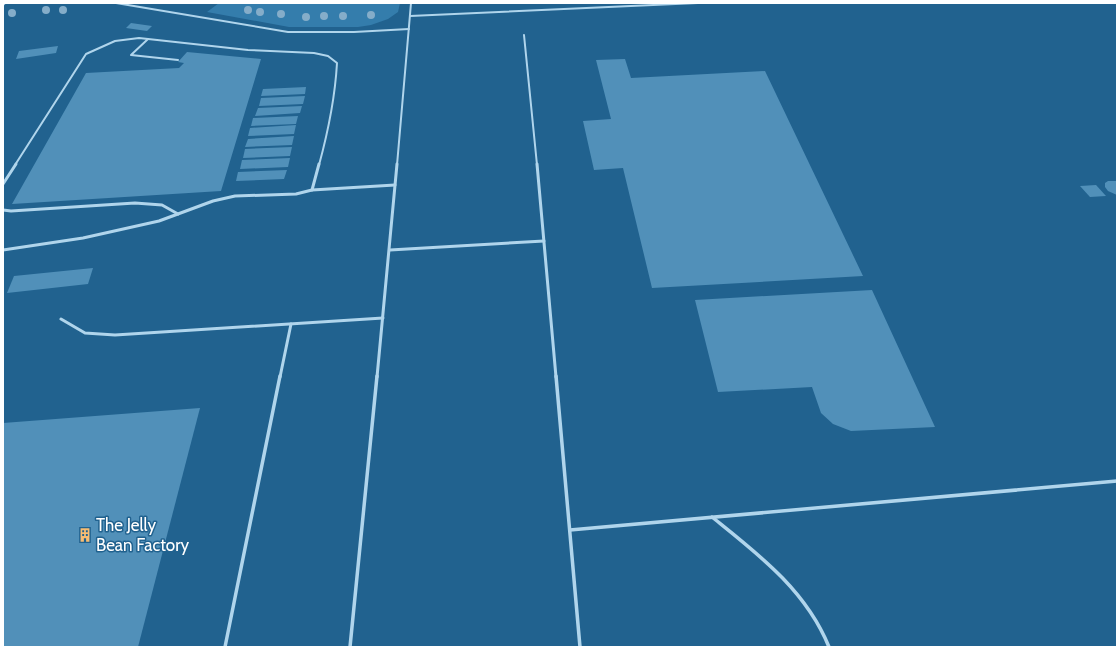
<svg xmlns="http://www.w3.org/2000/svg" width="1120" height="650" viewBox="0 0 1120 650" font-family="Cabin,sans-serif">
  <rect width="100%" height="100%" fill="#21628f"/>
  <polygon fill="#347dac" points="219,3 400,3 398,12 388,19 371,25 358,27 289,27 207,12"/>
  <g fill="#5190b9">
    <polygon points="131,23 152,26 147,31 126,28"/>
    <polygon points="58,46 56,53 16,59 19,51"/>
    <polygon points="187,52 261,59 221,191 12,204 86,73 179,68 184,63 178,62"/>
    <polygon points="625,59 631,78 765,71 863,276 652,288 623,168 594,170 583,121 611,119 596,60"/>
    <polygon points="306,87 305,94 261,96 263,89"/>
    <polygon points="305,96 303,104 259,106 261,98"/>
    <polygon points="302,106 300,113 255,116 258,108"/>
    <polygon points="298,116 296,124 251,126 253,118"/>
    <polygon points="296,125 294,134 248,136 250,128"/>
    <polygon points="294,136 292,145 245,147 248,139"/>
    <polygon points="292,147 290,156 243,158 245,149"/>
    <polygon points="290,158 288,167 240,169 242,160"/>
    <polygon points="287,170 284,179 236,181 238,172"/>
    <polygon points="1108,181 1117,181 1117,195 1108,191 1105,187 1105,183"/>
    <polygon points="1096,185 1106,196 1090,197 1080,186"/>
    <polygon points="93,268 88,284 7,293 14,276"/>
    <polygon points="872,290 935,427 851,431 833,424 821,413 812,387 718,392 695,300"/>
    <polygon points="200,408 138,647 3,647 3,423"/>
  </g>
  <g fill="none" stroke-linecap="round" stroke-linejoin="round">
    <g stroke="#b0d5ec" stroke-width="2">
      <polyline points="116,3 288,32 354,32 409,29"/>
      <polyline points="3,5 5,3"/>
      <polyline points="410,16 698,3"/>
      <polyline points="524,35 537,165"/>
      <polyline points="148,39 131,55 178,60"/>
      <path d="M15,165L86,54L115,41L139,38L248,50L314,53L328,56L337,63C335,98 328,132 319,165"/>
      <polyline points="397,165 411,3"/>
    </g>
    <g stroke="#b0d5ec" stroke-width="3">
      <polyline points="537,164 556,377"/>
      <polyline points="3,184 16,164"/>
      <polyline points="312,190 319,164"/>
      <polyline points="3,210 11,211 135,203 162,205 178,214"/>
      <polyline points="3,250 83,238 159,221 213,201 235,196 296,194 312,190 395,185"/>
      <polyline points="390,250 544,241"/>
      <polyline points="61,319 85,333 115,335 383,318"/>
      <polyline points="280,377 291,324"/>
      <polyline points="377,377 397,164"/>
    </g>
    <g stroke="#b0d5ec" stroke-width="3.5">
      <polyline points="556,376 580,647"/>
      <path d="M712,517C758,554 806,590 829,647"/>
      <polyline points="570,530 1117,481"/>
      <polyline points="225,647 280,376"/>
      <polyline points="350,647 377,376"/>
    </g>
  </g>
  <g fill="#85adc9">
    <circle cx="46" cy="10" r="4"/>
    <circle cx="63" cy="10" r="4"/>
    <circle cx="248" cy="10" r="4"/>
    <circle cx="260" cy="12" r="4"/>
    <circle cx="12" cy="13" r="4"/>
    <circle cx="281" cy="14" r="4"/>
    <circle cx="371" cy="15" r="4"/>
    <circle cx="324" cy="16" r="4"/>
    <circle cx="343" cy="16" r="4"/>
    <circle cx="306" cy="17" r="4"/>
  </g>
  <defs>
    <symbol id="building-bare" viewBox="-9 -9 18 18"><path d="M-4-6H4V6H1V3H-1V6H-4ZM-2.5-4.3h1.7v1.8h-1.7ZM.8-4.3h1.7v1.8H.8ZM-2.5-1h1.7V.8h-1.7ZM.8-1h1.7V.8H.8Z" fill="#f9bd72" stroke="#21628f" stroke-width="2.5" paint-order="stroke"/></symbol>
  </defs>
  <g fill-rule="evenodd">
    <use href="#building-bare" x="75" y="525" width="20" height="20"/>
  </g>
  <g text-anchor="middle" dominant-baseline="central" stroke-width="3" stroke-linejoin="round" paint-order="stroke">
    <g font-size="17" fill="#fff" stroke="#21628f" text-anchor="start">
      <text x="96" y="525">The Jelly<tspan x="96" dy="20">Bean Factory</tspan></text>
    </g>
  </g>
  <rect width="1120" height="650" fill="none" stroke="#ffffff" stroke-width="8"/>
</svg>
